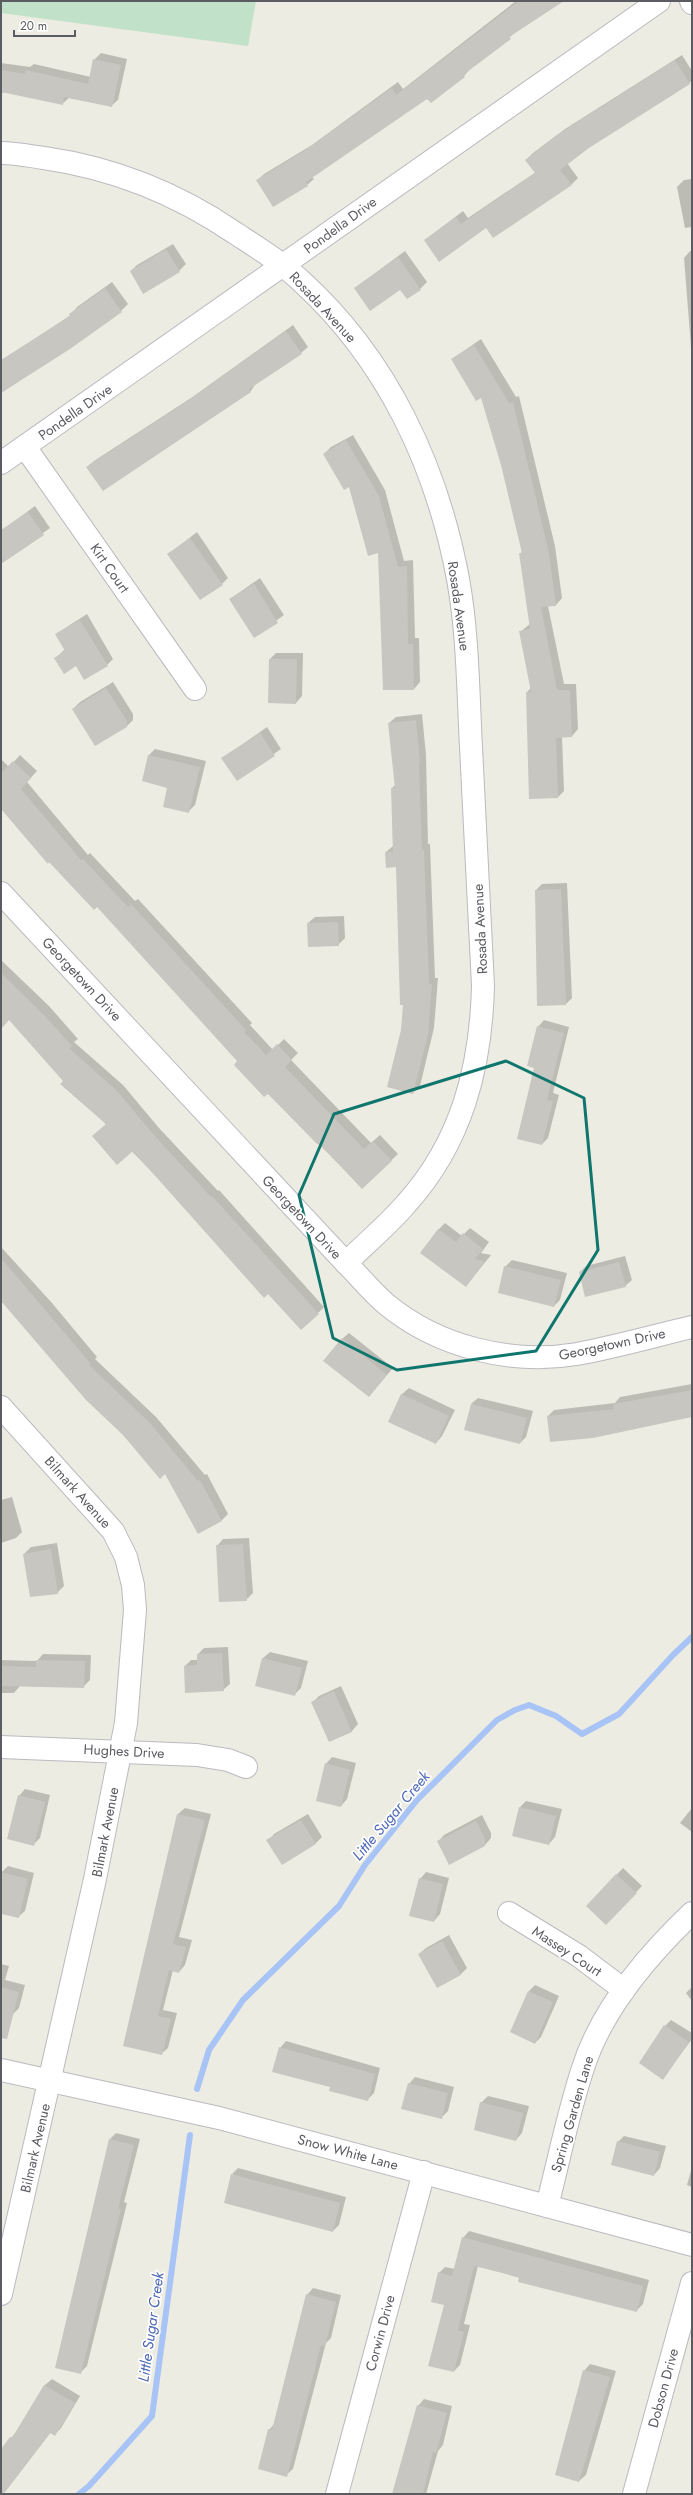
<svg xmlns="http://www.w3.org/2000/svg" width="693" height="2495" viewBox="0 0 693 2495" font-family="Jost,sans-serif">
  <rect width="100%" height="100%" fill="#ecece2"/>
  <polygon fill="#c1e1c8" points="1,1 256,1 248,46 1,13"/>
  <g fill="#0003">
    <polygon points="516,1 563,1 516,32 470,69 464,76 427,97 312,177 314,179 307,185 258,180 264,174 312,145 398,82 403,89"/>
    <polygon points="101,53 127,59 118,100 111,106 69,98 62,104 4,91 1,95 1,63 30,67 34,64 91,77 94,60"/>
    <polygon points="682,55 692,71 692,81 589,147 567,163 578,178 572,184 494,237 487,227 425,240 463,211 468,218 536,172 526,160 533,153 565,129"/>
    <polygon points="692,179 692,227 685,228 677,187 684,180"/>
    <polygon points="173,244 186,264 179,271 143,292 131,271 137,265"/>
    <polygon points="405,251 427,282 420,289 408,298 401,288 355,288"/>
    <polygon points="690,251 692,251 692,360 684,258"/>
    <polygon points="112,282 128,304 121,311 1,393 1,361 71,315 77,307"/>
    <polygon points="293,325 308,347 301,353 256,383 251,391 103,490 87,467 94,461 191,398"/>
    <polygon points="481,339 516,397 519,396 555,546 562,598 556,605 548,606 564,684 576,684 578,729 572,736 562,736 564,791 558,797 527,692 531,688 520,632 530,624 521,553 522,551 502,464 482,396 452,359"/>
    <polygon points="353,435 385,490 404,561 413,560 415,638 419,638 420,682 414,689 379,552 350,485 324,454 331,447"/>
    <polygon points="35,506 50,528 1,563 1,531"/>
    <polygon points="197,532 228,578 222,584 169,554"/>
    <polygon points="260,578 284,615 254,637 230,599"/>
    <polygon points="87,614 113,659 107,665 76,665 56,658 65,649 56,634"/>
    <polygon points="276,653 303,653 302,696 296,703 270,659"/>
    <polygon points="113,682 133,714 133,720 126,727 73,709 80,702"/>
    <polygon points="422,714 426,755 428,844 430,844 435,978 438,978 434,1028 420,1086 413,1093 402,1030 404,1004 397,866 386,852 393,846 392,788 396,784 389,723 396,717"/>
    <polygon points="267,727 281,749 237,780 223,758"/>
    <polygon points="155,749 206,761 195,805 188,812 169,787 149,755"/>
    <polygon points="20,755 37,771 27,782 88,855 90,853 135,901 138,899 252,1023 250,1025 273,1050 284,1039 298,1053 291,1060 371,1143 380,1135 398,1154 362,1188 238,1061 97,906 1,808 1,759 9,767"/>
    <polygon points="567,883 572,998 566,1004 538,1005 536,890 542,884"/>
    <polygon points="344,916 345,938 338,945 308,923 315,917"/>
    <polygon points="1,960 49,1006 78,1039 74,1042 123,1085 159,1128 218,1191 219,1190 324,1307 318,1313 268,1292 64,1081 9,1019 1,1014"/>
    <polygon points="544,1020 569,1027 553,1093 559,1095 548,1138 542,1144 536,1067 538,1027"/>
    <polygon points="445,1223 462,1236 470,1228 489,1242 481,1253 491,1255 466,1286 438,1230"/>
    <polygon points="1,1247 52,1303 97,1357 95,1359 156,1417 205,1475 207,1474 228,1514 222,1520 198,1533 165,1473 124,1435 1,1299"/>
    <polygon points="625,1256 632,1280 625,1286 580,1272 586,1266"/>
    <polygon points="512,1260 567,1273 560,1300 554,1306 505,1267"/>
    <polygon points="349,1333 393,1368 369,1396 342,1339"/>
    <polygon points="692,1384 692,1417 548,1416 554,1410 615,1403 620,1397"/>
    <polygon points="409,1388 455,1410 442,1436 436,1443 390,1421 402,1394"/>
    <polygon points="478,1398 533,1411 526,1437 520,1443 471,1404"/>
    <polygon points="12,1497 22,1532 16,1538 1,1543 1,1500"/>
    <polygon points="249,1538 253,1593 246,1600 217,1546 223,1539"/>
    <polygon points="57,1543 64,1586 57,1593 24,1554 31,1547"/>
    <polygon points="228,1647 230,1684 223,1690 185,1666 191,1660 198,1660 198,1654 204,1648"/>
    <polygon points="270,1652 308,1661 301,1688 295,1694 257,1685 263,1658"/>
    <polygon points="43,1654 91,1655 90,1680 83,1687 20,1686 14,1693 1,1693 1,1660 37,1661"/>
    <polygon points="341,1686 358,1724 352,1731 330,1741 313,1702 319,1696"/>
    <polygon points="332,1757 356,1763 347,1799 341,1806 326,1764"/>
    <polygon points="25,1789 50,1795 40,1838 33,1845 19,1796"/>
    <polygon points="526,1801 562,1809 555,1837 549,1844 520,1807"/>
    <polygon points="185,1808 211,1814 179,1937 192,1940 185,1965 179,1972 173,1970 163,2010 177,2013 168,2048 161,2054 124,2045 178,1814"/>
    <polygon points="692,1808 692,1832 680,1823"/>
    <polygon points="308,1814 322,1837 315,1844 268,1841 274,1834"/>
    <polygon points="482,1815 491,1833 491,1838 485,1845 438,1842 444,1835"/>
    <polygon points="8,1866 34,1873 25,1911 18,1917 1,1913 1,1873"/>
    <polygon points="623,1868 642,1886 612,1917 587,1906"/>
    <polygon points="426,1872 449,1878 440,1914 434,1921 420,1879"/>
    <polygon points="449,1935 467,1968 461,1974 438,1987 419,1954 426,1948"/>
    <polygon points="1,1964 9,1966 5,1980 25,1985 19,2008 13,2014 1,2011"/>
    <polygon points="535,1985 559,1996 541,2037 535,2043 529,1991"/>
    <polygon points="692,1987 692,2001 686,1993"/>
    <polygon points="671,2020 692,2033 692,2039 663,2078 665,2026"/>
    <polygon points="286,2041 380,2068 374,2093 368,2099 331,2086 280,2048"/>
    <polygon points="415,2077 454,2087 448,2111 441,2118 409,2084"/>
    <polygon points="488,2096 529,2106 522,2133 516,2140 481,2103"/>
    <polygon points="116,2133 140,2139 124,2202 127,2203 87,2366 80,2373 109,2140"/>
    <polygon points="624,2136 666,2146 660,2168 654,2175 618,2142"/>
    <polygon points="692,2167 692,2187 687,2185"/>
    <polygon points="238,2168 346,2197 339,2225 333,2231 232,2174"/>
    <polygon points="469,2231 649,2280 643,2304 636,2311 478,2266 464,2324 470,2325 460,2365 454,2371 439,2273 445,2267 455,2269 463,2238"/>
    <polygon points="313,2288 341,2295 331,2338 326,2343 293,2469 286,2475 269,2430 275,2423 307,2295"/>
    <polygon points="590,2364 616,2371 586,2475 579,2481 584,2371"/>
    <polygon points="52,2379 80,2396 61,2428 55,2434 51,2432 5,2492 1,2494 1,2450 17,2431 45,2385"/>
    <polygon points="424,2399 452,2406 443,2445 438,2451 426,2494 394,2494 418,2406"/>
  </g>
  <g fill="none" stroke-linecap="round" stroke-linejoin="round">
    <g stroke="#a8c3f6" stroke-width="6">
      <polyline points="197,2089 209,2050 243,2000 339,1906 365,1865 417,1800 497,1720 515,1710 529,1705 556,1716 582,1734 619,1714 673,1655 692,1637"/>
      <polyline points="79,2494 89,2486 152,2416 190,2135"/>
    </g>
  </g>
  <g fill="#c7c6c0">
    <polygon points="519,1 564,1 509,37 511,39 463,75 465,77 431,103 427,99 306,182 308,186 273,207 256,180 304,151 392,88 396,95"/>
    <polygon points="93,59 121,65 112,107 64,97 63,105 1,92 1,70 25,74 26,70 88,84"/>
    <polygon points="675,60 690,84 589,148 560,170 572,185 493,238 486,228 439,262 424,240 456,217 461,224 535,173 525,160 557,135"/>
    <polygon points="166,249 180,272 143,294 130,271"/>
    <polygon points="398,257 421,290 407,299 400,290 370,311 354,288"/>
    <polygon points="105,288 122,312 70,349 1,393 1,360 70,316 69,314"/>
    <polygon points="286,331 302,354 249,389 251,392 103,491 86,467 183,404"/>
    <polygon points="474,345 509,403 513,402 549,553 556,606 541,607 557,690 570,690 572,737 556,738 558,798 529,799 526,692 531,692 519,631 530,629 519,553 522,553 501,465 481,398 476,401 451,359"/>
    <polygon points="346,440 379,496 398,567 407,566 408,644 413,644 414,690 383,690 378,553 368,556 349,487 344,490 323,454"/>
    <polygon points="28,512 44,535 1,564 1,530"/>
    <polygon points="190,538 223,585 200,600 167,554"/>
    <polygon points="254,584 278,623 254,638 229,599"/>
    <polygon points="80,620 108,666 84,680 76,666 64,674 54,658 65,651 55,634"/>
    <polygon points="269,659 297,659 296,704 268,703"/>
    <polygon points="106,688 127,721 127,727 95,746 72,709"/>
    <polygon points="416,720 420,762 419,763 422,850 424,850 429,984 432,984 428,1035 413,1094 387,1087 401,1030 403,1005 400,1005 396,867 386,868 385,852 393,852 391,788 395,788 388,723"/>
    <polygon points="260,733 275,756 237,781 221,758"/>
    <polygon points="148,755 200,767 189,813 163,807 167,788 142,781"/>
    <polygon points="13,761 31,778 21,789 81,860 83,859 128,907 131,904 246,1030 244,1032 266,1055 277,1044 292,1060 285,1067 364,1149 373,1141 392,1161 362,1189 319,1143 318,1145 268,1094 264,1097 234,1065 237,1061 97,907 94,910 49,862 48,864 1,809 1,773"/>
    <polygon points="561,889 566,1005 537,1006 535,890"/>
    <polygon points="338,922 339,946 308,947 307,923"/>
    <polygon points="1,973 42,1013 72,1046 69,1048 117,1091 153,1134 211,1197 212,1196 319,1314 301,1330 268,1294 264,1298 133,1151 117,1165 92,1136 106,1124 60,1084 63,1081 9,1020 1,1029"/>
    <polygon points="537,1026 564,1033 547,1100 553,1101 542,1145 517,1139 534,1068 527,1066"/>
    <polygon points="438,1229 456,1242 463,1233 483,1249 475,1259 485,1261 466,1287 420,1253"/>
    <polygon points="1,1258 91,1364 89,1365 150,1423 198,1481 200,1480 222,1521 198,1534 165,1474 160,1479 123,1435 86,1400 1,1301"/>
    <polygon points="619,1262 626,1287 585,1297 579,1272"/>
    <polygon points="504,1266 561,1280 554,1307 498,1293"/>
    <polygon points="342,1338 387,1375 369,1397 323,1361"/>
    <polygon points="692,1390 692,1417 593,1438 550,1442 547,1416 614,1409 613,1404"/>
    <polygon points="401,1394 449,1416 436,1444 388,1422"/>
    <polygon points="471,1404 527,1418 520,1444 464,1430"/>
    <polygon points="243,1544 247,1601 219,1602 216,1545"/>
    <polygon points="51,1549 58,1594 30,1597 23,1554"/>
    <polygon points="222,1653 224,1691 185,1693 184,1666 197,1665 197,1654"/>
    <polygon points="262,1658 302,1668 295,1696 255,1686"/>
    <polygon points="36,1660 85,1661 84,1688 1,1686 1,1666 36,1667"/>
    <polygon points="334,1691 352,1732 329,1742 311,1702"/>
    <polygon points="325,1763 350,1770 341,1807 316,1801"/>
    <polygon points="18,1795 45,1802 34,1846 7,1839"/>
    <polygon points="519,1807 556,1816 549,1845 512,1836"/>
    <polygon points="177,1814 205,1820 173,1944 186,1947 179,1973 169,1970 158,2016 171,2019 162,2055 123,2046"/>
    <polygon points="301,1820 316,1844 282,1865 266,1840"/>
    <polygon points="476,1821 485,1839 485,1846 449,1865 437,1841"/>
    <polygon points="1,1872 28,1879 19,1918 1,1914"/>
    <polygon points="616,1874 637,1893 606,1925 586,1906"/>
    <polygon points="419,1878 443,1884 434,1922 409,1916"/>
    <polygon points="442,1941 461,1975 437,1988 418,1954"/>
    <polygon points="1,1987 19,1992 7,2039 1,2038"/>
    <polygon points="528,1991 553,2002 535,2044 510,2032"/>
    <polygon points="664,2025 689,2042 663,2080 639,2063"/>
    <polygon points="279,2047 375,2074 368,2101 329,2091 330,2087 272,2072"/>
    <polygon points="408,2083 448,2093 442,2119 401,2109"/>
    <polygon points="480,2102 523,2113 516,2141 474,2130"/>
    <polygon points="109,2139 134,2145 118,2209 121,2209 81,2374 55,2368"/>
    <polygon points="617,2141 660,2152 654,2176 611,2165"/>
    <polygon points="231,2174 340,2203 333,2232 224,2203"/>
    <polygon points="462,2237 643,2286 637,2312 518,2282 519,2277 474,2266 458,2330 464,2332 454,2372 428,2366 444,2305 431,2302 438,2272 452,2276"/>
    <polygon points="306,2294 336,2302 325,2346 321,2345 287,2477 258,2469 268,2429 272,2430"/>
    <polygon points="583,2370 610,2377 579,2482 555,2475"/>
    <polygon points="44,2385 75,2403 55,2436 50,2433 3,2494 1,2494 1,2449 10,2437 12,2438"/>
    <polygon points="417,2405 447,2413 436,2453 433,2452 423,2494 392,2494"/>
  </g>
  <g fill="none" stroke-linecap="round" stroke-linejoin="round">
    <defs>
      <g id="street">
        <polyline points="691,1 692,3"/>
        <path d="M1,153C15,153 30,156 44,158C113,168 178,194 235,233C258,248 281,262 301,281C387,359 437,466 458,579C468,634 468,691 471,747C475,827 479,906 483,986C481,1067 462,1142 406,1204C388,1225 366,1243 346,1263"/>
        <polyline points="25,447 195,689"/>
        <polyline points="1,463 659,1"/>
        <path d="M1,893L346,1263C359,1276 372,1292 386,1304C438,1347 511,1365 577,1354C615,1347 654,1336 692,1327"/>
        <polyline points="1,1407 113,1531 126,1557 133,1585 135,1610 126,1723 95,1879 1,2294"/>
        <polyline points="1,1747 197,1755 228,1760 246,1767"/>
        <polyline points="509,1913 579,1956 624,1990"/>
        <polyline points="1,2070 219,2118 692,2245"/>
        <path d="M547,2206C559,2160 568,2113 583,2068C602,2008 648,1955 692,1913"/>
        <polyline points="337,2494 424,2172"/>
        <polyline points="634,2494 692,2283"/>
      </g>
    </defs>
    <use href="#street" stroke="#babac0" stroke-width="24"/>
    <use href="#street" stroke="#fff" stroke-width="22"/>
  </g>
  <path fill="none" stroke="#0f766e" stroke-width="3" stroke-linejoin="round" d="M506,1061L584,1098L598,1250L536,1351L397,1370L333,1338L299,1195L334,1114Z"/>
  <g text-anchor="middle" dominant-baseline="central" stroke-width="3.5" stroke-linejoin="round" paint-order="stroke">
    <g font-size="14" fill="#5b5c62" stroke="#fff">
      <text transform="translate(340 225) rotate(-36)">Pondella Drive</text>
      <text transform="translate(323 307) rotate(47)">Rosada Avenue</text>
      <text transform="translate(75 412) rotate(-35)">Pondella Drive</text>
      <text transform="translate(110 568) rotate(55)">Kirt Court</text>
      <text transform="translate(459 606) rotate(82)">Rosada Avenue</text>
      <text transform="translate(480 929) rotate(-93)">Rosada Avenue</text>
      <text transform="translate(82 979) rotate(47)">Georgetown Drive</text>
      <text transform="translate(302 1217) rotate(47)">Georgetown Drive</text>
      <text transform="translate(612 1344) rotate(-12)">Georgetown Drive</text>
      <text transform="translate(78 1492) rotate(48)">Bilmark Avenue</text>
      <text transform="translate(124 1751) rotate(3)">Hughes Drive</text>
      <text transform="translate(105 1832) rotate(-79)">Bilmark Avenue</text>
      <text transform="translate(567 1951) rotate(33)">Massey Court</text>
      <text transform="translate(572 2114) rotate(-74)">Spring Garden Lane</text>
      <text transform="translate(35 2148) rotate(-77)">Bilmark Avenue</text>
      <text transform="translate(348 2152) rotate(15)">Snow White Lane</text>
      <text transform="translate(380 2333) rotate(-75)">Corwin Drive</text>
      <text transform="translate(663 2388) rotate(-75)">Dobson Drive</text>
    </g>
    <g font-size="15" font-style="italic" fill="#4e69b6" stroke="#fff">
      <text transform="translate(391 1816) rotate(-50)">Little Sugar Creek</text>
      <text transform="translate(151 2327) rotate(-82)">Little Sugar Creek</text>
    </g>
  </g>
  <rect width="693" height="2495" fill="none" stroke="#5b5c62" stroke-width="4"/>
  <path d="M14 30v6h61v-6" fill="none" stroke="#5b5c62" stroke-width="2"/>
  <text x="20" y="30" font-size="12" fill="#5b5c62" stroke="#ffffff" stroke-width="3" paint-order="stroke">20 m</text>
</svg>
